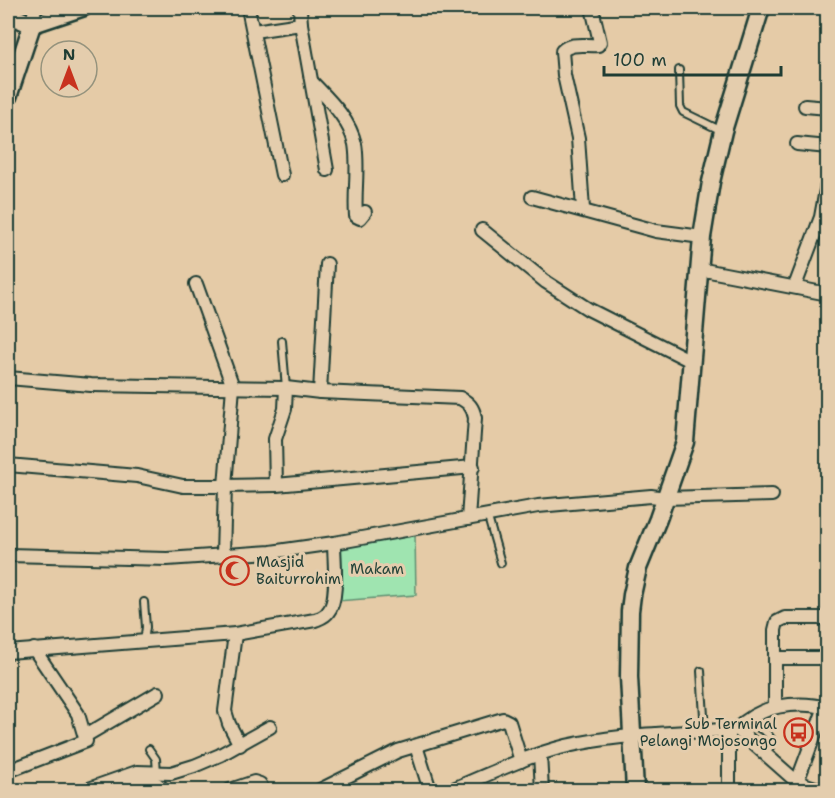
<svg xmlns="http://www.w3.org/2000/svg" width="835" height="798" viewBox="0 0 835 798" font-family="'Shantell Sans',sans-serif">
  <rect width="100%" height="100%" fill="#e5cba7"/>
  <filter id="ink" filterUnits="userSpaceOnUse"><feTurbulence type="fractalNoise" baseFrequency=".0167" numOctaves="2"/><feDisplacementMap in="SourceGraphic" scale="12" xChannelSelector="R" yChannelSelector="G"/><feConvolveMatrix kernelMatrix="1 2 1 2 8 2 1 2 1" color-interpolation-filters="sRGB"/></filter>
  <g filter="url(#ink)">
    <polygon fill="#9fe4b0" stroke="#5f9072" stroke-width="1.5" points="415,534 416,595 337,601 335,545"/>
    <g fill="none" stroke-linecap="round" stroke-linejoin="round">
      <defs>
        <g id="service">
          <polyline points="679,70 680,106 683,112 722,131"/>
          <polyline points="282,341 286,388"/>
          <polyline points="487,514 501,563"/>
          <polyline points="144,642 146,627 144,602"/>
          <polyline points="701,671 705,731"/>
          <polyline points="747,721 767,733 772,740 770,747 766,754"/>
          <polyline points="149,749 156,759 157,772"/>
        </g>
        <g id="minor">
          <polyline points="248,8 282,175"/>
          <polyline points="300,9 301,24"/>
          <polyline points="32,25 35,8"/>
          <polyline points="254,31 301,24 327,170"/>
          <path d="M312,82C329,100 349,118 355,144C359,167 354,192 356,216L360,218L365,212"/>
          <polyline points="805,106 828,108"/>
          <polyline points="797,144 828,147"/>
          <polyline points="532,197 656,231 702,237"/>
          <path d="M583,209L578,138L564,75L562,51C571,42 585,46 598,45L600,42L592,8"/>
          <polyline points="482,230 546,282 588,309 691,361"/>
          <polyline points="699,269 828,294"/>
          <polyline points="196,284 233,387 225,486 223,555"/>
          <polyline points="795,286 821,217 828,179"/>
          <path d="M8,378L91,385L286,388L320,392L460,398C469,403 473,407 475,418L468,519"/>
          <polyline points="320,392 327,264"/>
          <polyline points="8,465 137,476 183,486 225,486 276,485 473,467"/>
          <polyline points="276,485 275,439 285,409 286,388"/>
          <polyline points="8,555 167,559 271,552 334,543 538,506 651,496 665,498 772,495"/>
          <polyline points="235,634 225,711 229,724 240,745"/>
          <path d="M8,652L235,634L315,620C320,618 325,617 328,612C339,600 334,560 334,543"/>
          <polyline points="775,658 828,658"/>
          <polyline points="775,707 775,630 777,622 785,618 828,618"/>
          <path d="M737,729C760,705 796,700 828,708"/>
          <polyline points="729,730 729,790"/>
          <polyline points="85,736 158,693"/>
          <polyline points="416,746 430,790"/>
          <polyline points="540,754 542,790"/>
          <polyline points="8,771 86,741 78,714 34,649"/>
          <path d="M130,778C143,779 155,780 164,790"/>
          <polyline points="86,790 137,772 171,773 194,766 220,755 270,727"/>
          <polyline points="230,790 254,782 260,784 263,790"/>
          <polyline points="320,790 398,751 503,719 509,722 521,761"/>
          <path d="M451,790C492,773 536,751 581,743C632,733 685,733 737,729L797,782L822,790"/>
          <polyline points="794,790 825,707"/>
        </g>
        <polyline id="tertiary" points="32,25 83,8"/>
        <g id="secondary">
          <polyline points="8,14 32,25 8,97"/>
          <polyline points="635,790 629,677 630,611 632,595 638,568 658,519 685,442 702,237 711,182 723,131 761,8"/>
        </g>
      </defs>
      <use href="#service" stroke="#1f3d34" stroke-width="10"/>
      <use href="#minor" stroke="#1f3d34" stroke-width="16"/>
      <use href="#tertiary" stroke="#1f3d34" stroke-width="20"/>
      <use href="#secondary" stroke="#1f3d34" stroke-width="21"/>
      <use href="#service" stroke="#e4cdad" stroke-width="6"/>
      <use href="#minor" stroke="#e4cdad" stroke-width="12"/>
      <use href="#tertiary" stroke="#e4cdad" stroke-width="15"/>
      <use href="#secondary" stroke="#e4cdad" stroke-width="16"/>
    </g>
  </g>
  <defs>
    <symbol id="mosque-ring" viewBox="-11 -11 22 22"><circle r="9.5" fill="#e4cdad" stroke="#c8321e" stroke-width="1.5"/><path d="M3.5-4.9A6 6 0 1 0 3.5 4.9A5 5 0 1 1 3.5-4.9Z" fill="#c8321e"/></symbol>
    <symbol id="bus-ring" viewBox="-11 -11 22 22"><circle r="9.5" fill="#e4cdad" stroke="#c8321e" stroke-width="1.5"/><path d="M-5-6H5V4H4V6H2V4H-2V6H-4V4H-5ZM-3.5-4V0h7V-4ZM-3.5 1.2v1.5H-2V1.2ZM2 1.2v1.5H3.5V1.2Z" fill="#c8321e"/></symbol>
  </defs>
  <g fill-rule="evenodd">
    <use href="#mosque-ring" x="218" y="554" width="33" height="33"/>
    <use href="#bus-ring" x="782" y="716" width="33" height="33"/>
  </g>
  <g text-anchor="middle" dominant-baseline="central" stroke-width="6" stroke-linejoin="round" paint-order="stroke">
    <g font-size="15" fill="#1f3d34" stroke="#e4cdad" text-anchor="start">
      <text x="256" y="562">Masjid<tspan x="256" dy="17">Baiturrohim</tspan></text>
      <text x="777" y="724" text-anchor="end">Sub Terminal<tspan x="777" dy="17">Pelangi Mojosongo</tspan></text>
    </g>
    <g font-size="15" fill="#25453a" stroke="#e4cdad">
      <text x="377" y="569">Makam</text>
    </g>
  </g>
  <rect width="835" height="798" fill="none" stroke="#e4cdad" stroke-width="30"/>
  <rect x="15" y="15" width="805" height="768" fill="none" stroke="#1f3d34" stroke-width="2" filter="url(#ink)"/>
  <g transform="translate(69 69)"><circle r="28" fill="#e4cdad" stroke="#95937d" stroke-width="1.5"/>
  <path d="M0-4.5L10 22L0 15L-10 22Z" fill="#c8321e"/>
  <text y="-9" font-size="16" font-weight="bold" text-anchor="middle" fill="#1f3d34">N</text>
  </g>
  <path d="M604 66v9h177v-9" fill="none" stroke="#1f3d34" stroke-width="3"/>
  <text x="613" y="66" font-size="18" fill="#1f3d34" stroke="#e4cdad" stroke-width="4.5" paint-order="stroke">100 m</text>
</svg>
